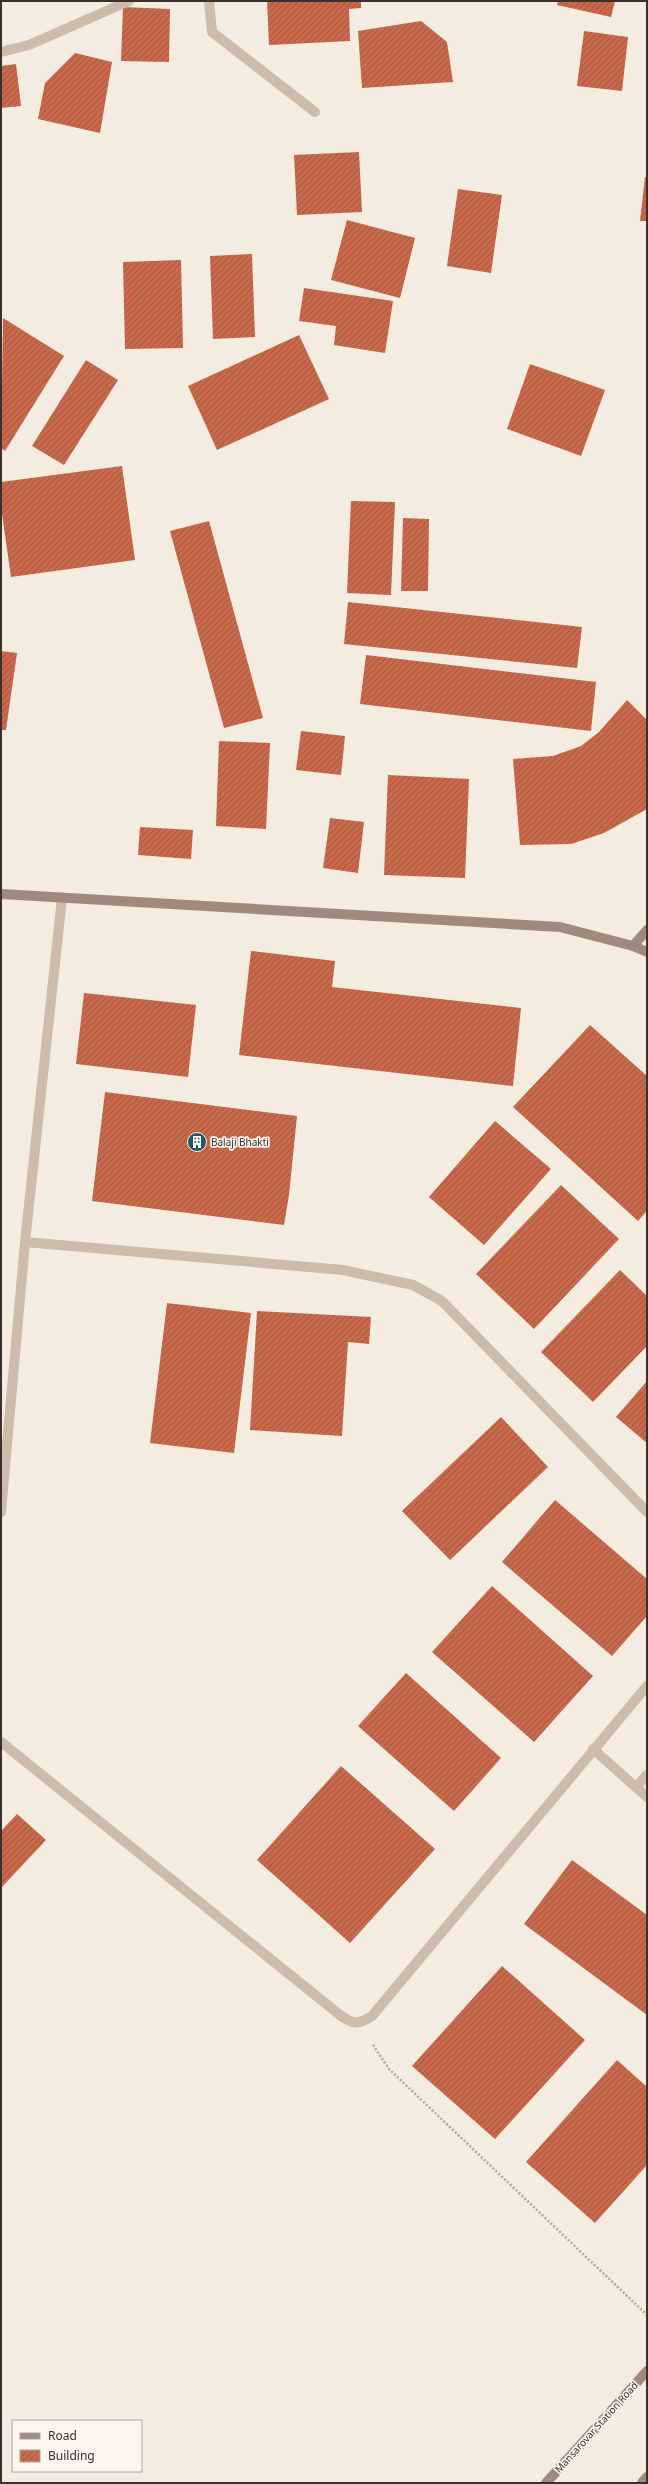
<svg xmlns="http://www.w3.org/2000/svg" width="648" height="2484" viewBox="0 0 648 2484" font-family="'Noto Sans',sans-serif">
  <defs>
    <pattern id="building-hatch" width="6" height="6" patternUnits="userSpaceOnUse"><rect width="6" height="6" fill="#c8694b"/><path d="M-1 1l2-2M0 6l6-6M5 7l2-2" fill="none" stroke="#a4573f"/></pattern>
  </defs>
  <rect width="100%" height="100%" fill="#f4ebe1"/>
  <g fill="url(#building-hatch)">
    <polygon points="267,1 361,1 361,8 349,9 350,41 269,45"/>
    <polygon points="558,1 615,1 611,17 557,5"/>
    <polygon points="123,7 170,9 169,62 121,61"/>
    <polygon points="421,21 447,42 453,82 362,88 358,31"/>
    <polygon points="584,31 628,37 622,91 577,86"/>
    <polygon points="75,53 112,62 100,133 38,119 45,83"/>
    <polygon points="16,64 21,106 1,108 1,66"/>
    <polygon points="359,152 362,212 297,215 294,155"/>
    <polygon points="645,177 647,177 647,221 640,221"/>
    <polygon points="458,189 502,195 491,273 447,266"/>
    <polygon points="347,220 415,238 400,298 331,280"/>
    <polygon points="252,254 255,337 213,339 210,256"/>
    <polygon points="181,260 183,348 125,349 123,262"/>
    <polygon points="304,288 393,301 385,353 334,345 336,326 299,321"/>
    <polygon points="3,318 64,356 5,451 1,448"/>
    <polygon points="299,335 329,399 217,450 188,386"/>
    <polygon points="86,360 118,380 64,465 32,446"/>
    <polygon points="530,364 605,390 581,456 507,429"/>
    <polygon points="122,466 135,560 11,577 1,507 1,482"/>
    <polygon points="351,501 395,502 391,595 347,593"/>
    <polygon points="403,518 429,519 428,591 401,591"/>
    <polygon points="209,521 263,718 224,728 170,531"/>
    <polygon points="348,602 582,627 577,668 344,644"/>
    <polygon points="1,651 17,653 6,730 1,730"/>
    <polygon points="366,655 596,682 591,731 360,704"/>
    <polygon points="627,700 647,720 647,809 604,833 571,844 520,845 513,759 553,756 581,746 599,732"/>
    <polygon points="301,731 345,736 341,775 296,770"/>
    <polygon points="219,741 270,743 266,829 216,826"/>
    <polygon points="388,775 469,779 465,878 384,875"/>
    <polygon points="330,818 364,822 358,873 323,868"/>
    <polygon points="140,827 193,830 191,859 138,855"/>
    <polygon points="251,951 335,961 332,987 521,1008 513,1086 239,1055"/>
    <polygon points="84,993 196,1005 188,1077 76,1064"/>
    <polygon points="590,1025 647,1076 647,1211 638,1221 513,1107"/>
    <polygon points="105,1092 297,1116 289,1195 284,1225 92,1201"/>
    <polygon points="495,1121 551,1169 484,1245 429,1197"/>
    <polygon points="561,1185 619,1239 534,1329 476,1274"/>
    <polygon points="620,1270 647,1296 647,1346 593,1402 541,1352"/>
    <polygon points="167,1303 251,1313 234,1453 150,1443"/>
    <polygon points="257,1311 371,1317 369,1344 348,1342 342,1436 250,1430"/>
    <polygon points="647,1381 647,1443 616,1417"/>
    <polygon points="501,1417 548,1467 450,1560 402,1511"/>
    <polygon points="555,1500 647,1579 647,1616 612,1656 502,1562"/>
    <polygon points="492,1586 593,1676 534,1742 432,1652"/>
    <polygon points="406,1673 501,1758 454,1811 358,1726"/>
    <polygon points="341,1766 435,1849 350,1943 257,1860"/>
    <polygon points="17,1814 46,1840 1,1888 1,1831"/>
    <polygon points="572,1860 647,1915 647,2015 524,1924"/>
    <polygon points="502,1966 585,2040 495,2139 412,2066"/>
    <polygon points="617,2060 647,2087 647,2165 595,2223 526,2162"/>
  </g>
  <g fill="none" stroke-linecap="round" stroke-linejoin="round">
    <polyline stroke="#b9a596" stroke-width="2.5" stroke-dasharray="2 2" stroke-linecap="butt" points="373,2045 389,2069 647,2315"/>
    <g stroke="#cdbbac" stroke-width="10">
      <polyline points="593,1749 647,1797"/>
      <polyline points="636,1787 647,1775"/>
    </g>
    <g stroke="#cdbbac" stroke-width="10">
      <polyline points="209,1 212,32 315,112"/>
      <polyline points="1,52 29,45 129,1"/>
      <polyline points="25,1242 343,1270 413,1285 442,1301 647,1512"/>
      <polyline points="1,1512 25,1242 62,898"/>
      <path d="M1,1742L335,2011C350,2023 355,2027 372,2016L647,1686"/>
    </g>
    <g stroke="#a18a7d" stroke-width="10">
      <polyline points="1,894 560,927 633,946 647,952"/>
      <polyline points="633,946 647,930"/>
      <polyline points="546,2483 647,2371"/>
      <polyline points="642,2483 647,2477"/>
    </g>
  </g>
  <defs>
    <symbol id="building-disc" viewBox="-11 -11 22 22"><circle r="9.5" fill="#1f5a5e" stroke="#fbf5ee"/><path d="M-4-6H4V6H1V3H-1V6H-4ZM-2.5-4.3h1.7v1.8h-1.7ZM.8-4.3h1.7v1.8H.8ZM-2.5-1h1.7V.8h-1.7ZM.8-1h1.7V.8H.8Z" fill="#fff"/></symbol>
  </defs>
  <g fill-rule="evenodd">
    <use href="#building-disc" x="186" y="1131" width="22" height="22"/>
  </g>
  <g text-anchor="middle" dominant-baseline="central" stroke-width="3.5" stroke-linejoin="round" paint-order="stroke">
    <g font-size="10" fill="#3b302b" stroke="#fbf5ee" text-anchor="start">
      <text x="211" y="1142">Balaji Bhakti</text>
    </g>
    <g font-size="10" fill="#3b302b" stroke="#fbf5ee">
      <text transform="translate(596 2427) rotate(-48)">Mansarovar Station Road</text>
    </g>
  </g>
  <rect width="648" height="2484" fill="none" stroke="#3b302b" stroke-width="4"/>
  <rect x="12" y="2420" width="130" height="52" fill="#fbf5ee" stroke="#aea6a0"/>
  <rect x="20" y="2433" width="20" height="6" fill="#a18a7d" stroke="#aea6a0"/>
  <text x="48" y="2440" font-size="12" fill="#3b302b">Road</text>
  <rect x="20" y="2450" width="20" height="12" fill="url(#building-hatch)" stroke="#aea6a0"/>
  <text x="48" y="2460" font-size="12" fill="#3b302b">Building</text>
</svg>
